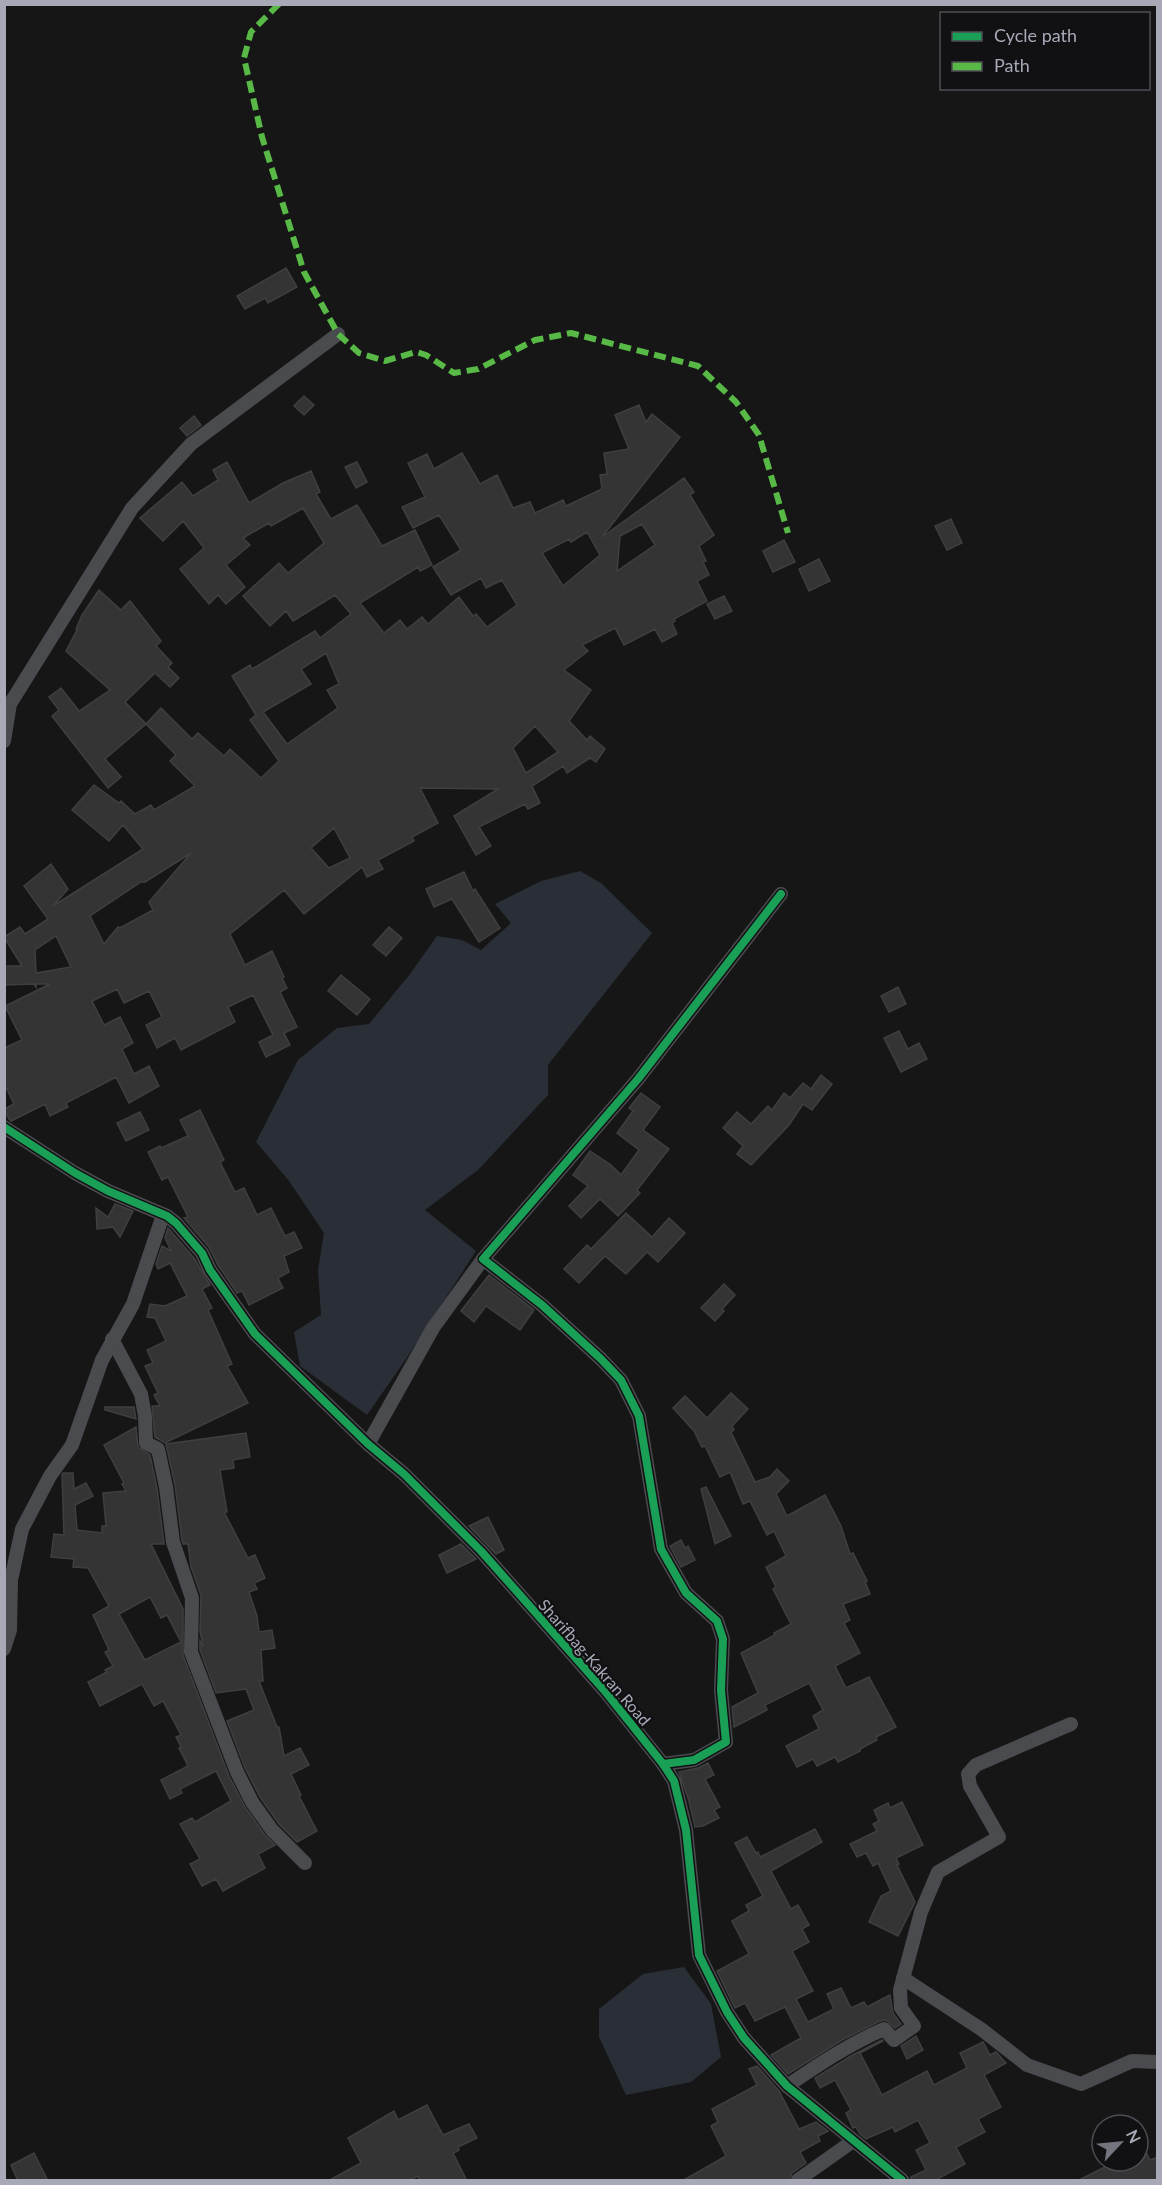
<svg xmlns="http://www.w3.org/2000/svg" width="1162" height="2185" viewBox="0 0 1162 2185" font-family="Lato,sans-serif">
  <rect width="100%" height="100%" fill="#161616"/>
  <g fill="#2a2f37">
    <polygon points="580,871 601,883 652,933 548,1065 548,1095 478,1170 425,1210 476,1251 406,1359 367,1415 300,1366 294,1332 321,1315 318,1270 324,1233 289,1181 256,1142 298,1060 337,1028 369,1024 410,974 437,936 462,940 481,950 511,923 495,904 541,881"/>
    <polygon points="684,1967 711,2004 721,2057 691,2082 626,2095 599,2037 599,2009 643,1974"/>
  </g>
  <g fill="#343435" stroke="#3f3f42" stroke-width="1.5" fill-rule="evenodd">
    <polygon points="286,268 297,287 268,303 265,298 245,309 237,296"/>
    <polygon points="304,396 314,405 304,415 294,406"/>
    <path d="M639,405L646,422L652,414L680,437L602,537L684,478L694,492L690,495L714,535L699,546L706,561L703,562L709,575L697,581L707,601L674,619L675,621L672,623L677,634L662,642L655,629L624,645L615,628L582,645L588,651L564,670L591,690L569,721L587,740L590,736L605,749L596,762L590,758L567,773L563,766L532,786L540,803L528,809L525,804L479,827L491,846L476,855L454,816L498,789L420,788L438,823L412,837L414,841L378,860L383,869L367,877L362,867L304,914L284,890L230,934L245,965L272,951L284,977L282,978L287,988L280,992L297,1027L284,1033L290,1045L266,1057L259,1042L273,1035L253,995L228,1007L235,1022L181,1050L175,1038L157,1048L146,1025L162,1017L149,991L124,1003L117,989L92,1001L104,1025L120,1017L133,1043L122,1049L134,1074L149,1066L159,1086L129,1103L116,1077L66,1103L68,1107L50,1116L45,1104L11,1121L9,1119L4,1109L14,1104L4,1083V1048L22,1040L5,1006L50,984H36V987L34,984L4,985V966H22L4,937L20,927L25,934L48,919L24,886L51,864L68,889L53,906L143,849L123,825L109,841L72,810L94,785L119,803L121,801L135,814L151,805L154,810L195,786L170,761L176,755L146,724L161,708L192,739L198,733L224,756L230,749L261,778L279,761L250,720L256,715L232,676L250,665L252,669L315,631L320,638L351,614L335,595L293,621L286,611L270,626L243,596L279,563L288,573L324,543L303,508L271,526L269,523L243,538L250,545L226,565L245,587L226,604L218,595L209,604L180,569L204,548L183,521L163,541L140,518L182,482L193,496L218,480L213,470L227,462L249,503L283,483L311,471L320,492L316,494L331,519L357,505L382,546L415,530L432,565L420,571L418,567L360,603L384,633L400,620L407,629L422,617L428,624L459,597L473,616L476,614L487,627L517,605L502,580L486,588L481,578L451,595L433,567L461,550L439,515L413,528L402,507L425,497L408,463L427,454L434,469L462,453L480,484L497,475L513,508L530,502L535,513L563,500L566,506L602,489L600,475L607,474L604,453L629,449L615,415ZM642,524L655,545L617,571L620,536ZM587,532L600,555L563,586L542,553L569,539L571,542ZM326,653L339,684L327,690L338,708L287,744L263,712L311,684L301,669ZM535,726L558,752L526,773L513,748ZM334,828L350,858L329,868L311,848ZM191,853L149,902L153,910L120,928L118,927L104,944L90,916L141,882H145ZM56,936L71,967L36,973L35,950Z"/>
    <polygon points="194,416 201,425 187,436 180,428"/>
    <polygon points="357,462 367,482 356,488 345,467"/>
    <polygon points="951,519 962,543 947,550 935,526"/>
    <polygon points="784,540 795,562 773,572 763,551"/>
    <polygon points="819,559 830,581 809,591 799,569"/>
    <polygon points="99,590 121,610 130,601 161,641 156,646 172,663 168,667 179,678 170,687 155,673 125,702 146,724 105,759 121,777 108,788 52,716 59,710 49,697 61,688 79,711 110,690 66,651 77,630 76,629 82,615"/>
    <polygon points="724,596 732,611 715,619 707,604"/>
    <polygon points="464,872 473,891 475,889 500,928 479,942 452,899 434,907 426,889"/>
    <polygon points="389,927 402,938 386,956 373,945"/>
    <polygon points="341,975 370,999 357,1015 328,991"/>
    <polygon points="898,987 906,1004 889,1012 881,996"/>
    <polygon points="899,1031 908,1049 919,1043 927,1059 901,1072 884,1038"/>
    <polygon points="821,1075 832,1084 812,1110 803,1104 789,1125 751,1165 737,1154 743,1146 723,1128 737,1112 751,1124 768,1106 772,1110 784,1093 790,1098 803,1083 811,1089"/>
    <polygon points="641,1093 660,1107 643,1130 669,1149 637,1190 640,1193 618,1216 600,1199 581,1218 569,1206 588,1186 573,1175 590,1151 611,1165 621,1175 639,1150 617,1133 633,1111 629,1108"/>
    <polygon points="200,1110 224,1160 220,1162 235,1192 244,1188 257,1215 271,1208 285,1236 294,1232 302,1248 284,1256 289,1272 278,1278 283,1288 249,1305 242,1291 237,1293 218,1265 209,1247 184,1218 188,1217 168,1177 162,1180 148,1152 160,1146 161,1148 188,1136 180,1120"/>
    <polygon points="140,1112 149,1130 126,1141 117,1123"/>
    <polygon points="115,1204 133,1211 120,1237 113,1227 97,1229 96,1208 108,1217"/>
    <polygon points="626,1213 652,1237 669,1218 685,1233 658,1262 647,1252 626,1274 605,1256 579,1283 564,1269 587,1245 591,1249"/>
    <polygon points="168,1228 194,1258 210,1285 202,1289 212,1308 208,1310 232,1364 227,1366 248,1403 165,1443 155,1437 152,1406 160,1406 154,1395 158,1393 145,1366 153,1363 147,1350 166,1341 155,1318 147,1317 150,1304 165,1306 187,1296 170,1263 158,1269 156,1264 162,1246 171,1251 165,1238"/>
    <polygon points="489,1275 534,1310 520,1330 486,1306 474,1322 461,1311"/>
    <polygon points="724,1284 735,1295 722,1309 724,1311 715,1321 701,1308"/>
    <polygon points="731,1393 748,1409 732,1426 734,1430 731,1432 755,1482 770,1477 777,1469 789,1481 776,1494 787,1516 825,1495 841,1526 850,1554 853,1553 867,1581 865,1582 870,1594 843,1604 850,1620 844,1623 860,1653 835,1666 846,1688 869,1677 896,1727 876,1737 877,1740 860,1749 860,1751 838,1762 835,1757 817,1766 813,1759 797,1767 786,1746 819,1729 813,1716 823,1710 809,1683 765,1705 767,1710 734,1727 732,1707 758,1693 741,1653 775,1635 774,1633 791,1624 773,1589 776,1587 766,1567 786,1556 774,1531 767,1535 750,1501 743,1504 730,1472 720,1477 705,1446 702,1447 694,1431 673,1408 685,1396 707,1418"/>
    <polygon points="105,1407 134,1407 136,1419 105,1410"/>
    <path d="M136,1427L138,1447L150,1455L157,1488L164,1544H151L183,1609V1655L229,1776L245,1807L265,1835L275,1845L258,1854L265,1868L223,1891L216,1879L202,1886L190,1864L200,1859L180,1824L192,1818L195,1822L231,1801L216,1771L180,1789L182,1793L170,1799L161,1780L188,1766L179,1748L181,1747L176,1737L181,1735L163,1701L154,1706L142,1684L100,1706L88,1682L107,1672L105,1670L113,1666L105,1652L109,1650L93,1615L109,1606L88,1568L73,1567L74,1559L51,1557L54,1534L64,1535L62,1475L63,1473H73L74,1489L86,1483L93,1496L75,1505L77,1530L102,1533V1526H106L103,1493L126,1491L122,1484L124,1483L104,1445ZM150,1597L161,1618L167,1615L181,1642L145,1660L119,1614Z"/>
    <polygon points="246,1433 250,1457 233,1460 234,1468 220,1470 227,1512 224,1512 248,1558 255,1555 265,1578 254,1583 257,1589 249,1592 257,1616 259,1632 272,1630 275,1648 261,1650 263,1681 259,1681 277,1727 279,1727 284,1756 300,1748 309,1765 291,1774 301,1795 299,1796 317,1831 297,1842 279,1824 260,1797 245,1768 227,1721 254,1710 246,1689 216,1693 200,1650 200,1641 203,1646 200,1631 201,1595 191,1567 188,1544 183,1544 182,1540 175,1485 166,1444"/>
    <polygon points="706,1487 731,1536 715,1544 701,1489"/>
    <polygon points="488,1517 504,1550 496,1554 469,1526"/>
    <polygon points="681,1540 685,1548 688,1546 695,1560 681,1567 670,1546"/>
    <polygon points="461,1544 476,1559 447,1573 439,1555"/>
    <polygon points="708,1763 714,1775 705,1779 720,1807 714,1810 719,1818 703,1826 695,1827 689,1801 679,1772 698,1768"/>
    <polygon points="902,1802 923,1845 896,1858 899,1864 897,1865 915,1902 898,1936 869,1922 881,1896 891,1891 878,1863 873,1866 866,1853 857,1857 850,1844 877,1831 873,1824 879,1821 874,1810 888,1803 890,1808"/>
    <polygon points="815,1829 822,1842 771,1871 791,1909 798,1905 809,1925 802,1929 809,1942 792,1951 813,1991 796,1999 808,2022 834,2009 827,1994 841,1988 851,2008 864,2002 867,2007 890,1995 893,2013 901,2024 895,2028 886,2020 880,2021 842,2040 788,2074 771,2055 801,2038 785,2007 755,2021 745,2003 735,2008 717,1971 749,1954 732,1921 749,1911 746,1905 763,1896 735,1843 747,1837 756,1853 758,1852 760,1857"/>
    <polygon points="916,2036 923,2050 907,2059 901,2046"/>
    <polygon points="882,2040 883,2041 860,2053 882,2095 927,2071 934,2085 967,2068 960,2053 983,2042 990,2055 996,2052 1006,2063 984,2075 1001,2107 978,2119 985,2132 956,2147 965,2164 934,2181 911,2181 911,2177 926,2170 916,2150 930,2143 918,2120 895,2132 893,2127 866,2139 860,2134 856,2127 853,2128 846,2113 851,2110 835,2080 820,2088 815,2078 851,2056"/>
    <polygon points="757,2066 779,2091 799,2129 816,2122 828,2131 818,2136 820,2141 800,2152 806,2163 792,2173 789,2181 682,2181 726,2156 711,2126 718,2122 712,2109 757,2085 749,2069"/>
    <polygon points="427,2105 443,2135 469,2124 477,2138 458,2147 459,2150 453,2153 467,2181 420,2181 418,2176 408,2181 328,2181 361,2163 348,2138 394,2111 398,2120"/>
    <polygon points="1138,2136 1150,2160 1158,2157 1158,2181 1077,2181 1117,2161 1138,2161"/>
    <polygon points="34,2153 48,2181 18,2181 11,2165"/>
  </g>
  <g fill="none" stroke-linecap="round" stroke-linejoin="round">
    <g stroke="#4a4b4f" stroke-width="14">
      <polyline points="4,741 10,704 132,508 191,444 338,334"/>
      <polyline points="4,1127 75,1173 108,1191 167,1216 176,1223 202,1253 210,1270 255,1334 368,1444 404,1474 481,1551 604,1690 663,1764 674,1781 686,1830 699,1955 727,2012 744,2038 787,2086 902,2180"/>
      <polyline points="112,1339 141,1394 145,1416 146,1443 158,1449 166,1487 173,1542 192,1598 191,1652 237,1772 252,1802 272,1830 305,1863"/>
      <polyline points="368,1444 433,1328 483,1259"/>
      <polyline points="4,1649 10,1630 11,1580 22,1529 50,1476 72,1445 102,1360 133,1304 163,1215"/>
      <polyline points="663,1764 694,1760 726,1742 721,1690 723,1639 717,1621 686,1593 661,1549 639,1416 621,1380 601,1359 542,1305 483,1259 638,1079 781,894"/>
      <polyline points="903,1978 981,2029 1027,2065 1081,2084 1132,2061 1158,2062"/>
      <path d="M787,2086C818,2065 849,2044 884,2029L894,2040L914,2026L901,2008L900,1990L921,1912L938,1872L999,1837L970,1786L968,1774L976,1765L1071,1724"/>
      <polyline points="798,2180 853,2141"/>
    </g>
    <polyline stroke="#58b947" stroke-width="6" stroke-dasharray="12 6" stroke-linecap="butt" points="279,4 251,32 244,58 262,137 304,272 338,334 359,353 385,361 416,352 426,355 454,373 478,369 535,340 571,333 698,366 736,402 759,435 788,533"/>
    <defs>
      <g id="cycleway">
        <polyline points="4,1127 75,1173 108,1191 167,1216 176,1223 202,1253 210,1270 255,1334 368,1444 404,1474 481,1551 604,1690 663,1764 674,1781 686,1830 699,1955 727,2012 744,2038 787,2086 902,2180"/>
        <polyline points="663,1764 694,1760 726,1742 721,1690 723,1639 717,1621 686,1593 661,1549 639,1416 621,1380 601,1359 542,1305 483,1259 638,1079 781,894"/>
      </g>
    </defs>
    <use href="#cycleway" stroke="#111012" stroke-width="11"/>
    <use href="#cycleway" stroke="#1a9f57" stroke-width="8"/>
  </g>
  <g text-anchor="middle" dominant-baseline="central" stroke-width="4.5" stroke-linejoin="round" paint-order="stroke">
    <g font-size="16" fill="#a7a9b7" stroke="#111012">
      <text transform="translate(595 1662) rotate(49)">Sharifbag-Kakran Road</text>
    </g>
  </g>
  <rect width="1162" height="2185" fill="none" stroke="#a7a9b7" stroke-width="12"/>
  <rect x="940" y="12" width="210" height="78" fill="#111012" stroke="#4d4d54" stroke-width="1.5"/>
  <rect x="952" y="32" width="30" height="9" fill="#1a9f57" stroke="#4d4d54" stroke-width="1.5"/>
  <text x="994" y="42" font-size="18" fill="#a7a9b7">Cycle path</text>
  <rect x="952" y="62" width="30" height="9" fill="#58b947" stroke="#4d4d54" stroke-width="1.5"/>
  <text x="994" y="72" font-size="18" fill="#a7a9b7">Path</text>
  <g transform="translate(1120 2143) rotate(64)"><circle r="28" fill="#111012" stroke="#4d4d54" stroke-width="1.5"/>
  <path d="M0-4.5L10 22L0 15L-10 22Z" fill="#74767f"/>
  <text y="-9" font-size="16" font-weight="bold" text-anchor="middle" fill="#a7a9b7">N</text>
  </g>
</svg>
